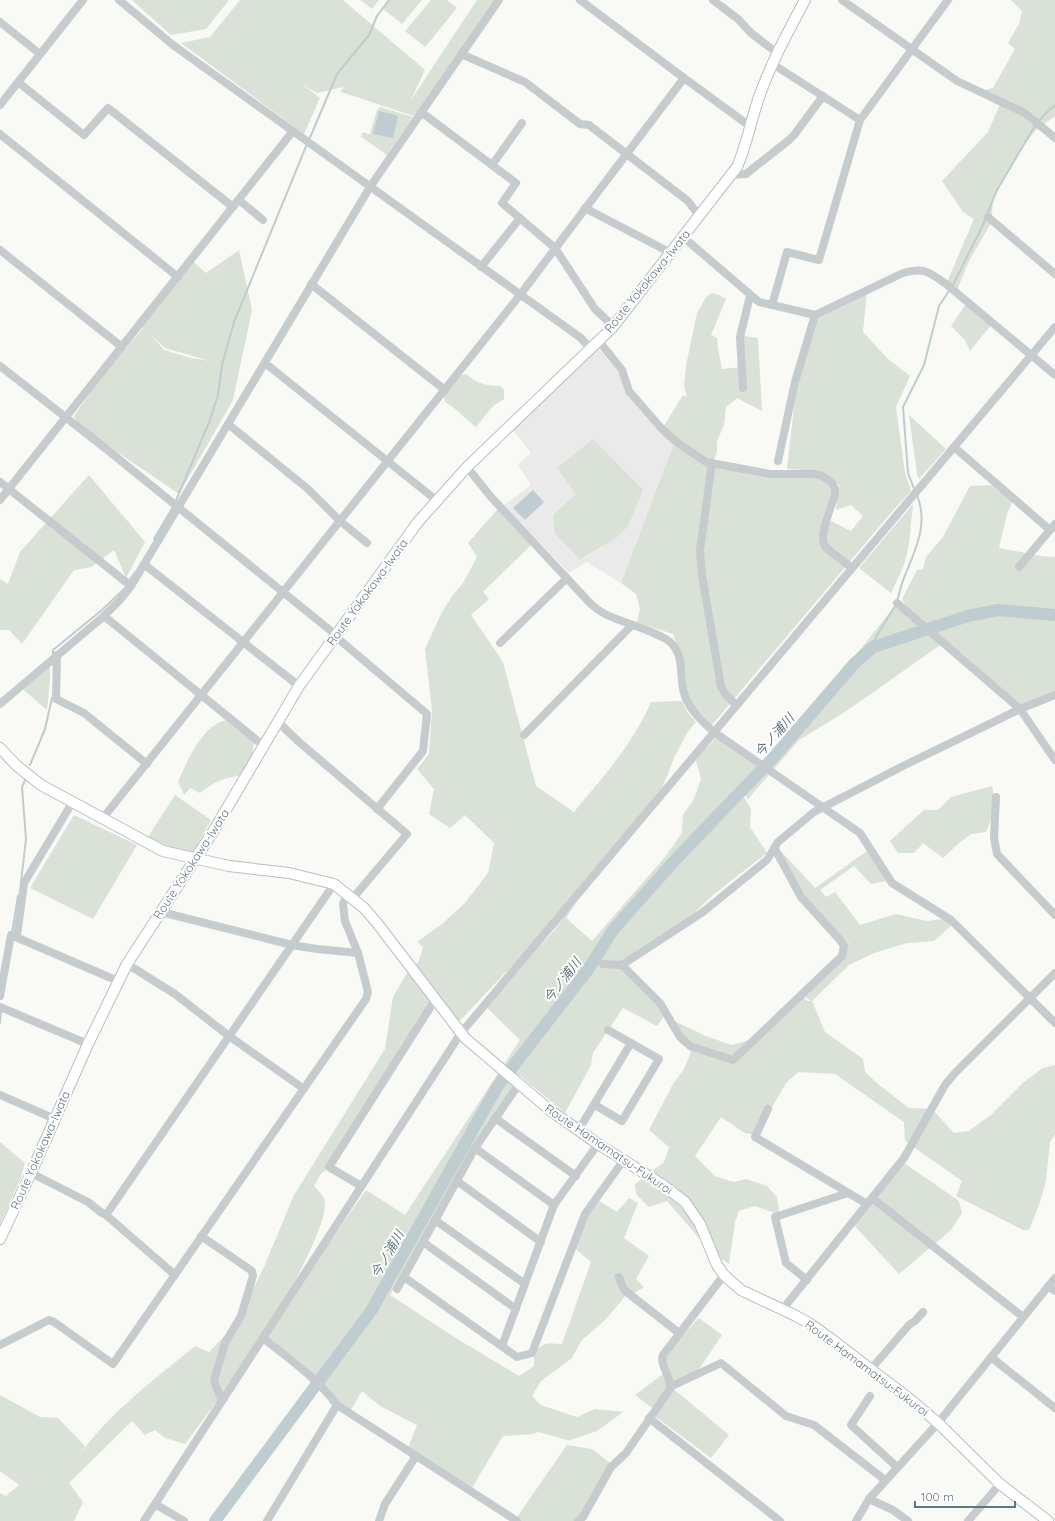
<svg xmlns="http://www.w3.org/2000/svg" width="1055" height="1521" viewBox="0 0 1055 1521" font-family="Quicksand,'Noto Sans JP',sans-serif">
  <rect width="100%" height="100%" fill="#f9f9f6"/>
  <polygon fill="#e9eae9" points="598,348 675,441 621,583 587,562 569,573 504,505 531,485 518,465 531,453 512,429"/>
  <g fill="#dae1d6" fill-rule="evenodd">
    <polygon points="132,0 229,0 206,29 171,35"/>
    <polygon points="240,0 343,0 425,70 411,100 477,0 499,0 417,117 341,92 343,87 317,93 303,85 320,98 304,134 181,43 210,37"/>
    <polygon points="360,0 379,0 372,9"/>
    <polygon points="389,0 422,0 402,24 382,8"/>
    <polygon points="431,0 447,0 457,8 425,47 405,31"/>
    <polygon points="1011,0 1055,0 1055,116 1036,130 1023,146 993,199 991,223 969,261 957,290 947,282 974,219 963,212 942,181 988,132 1001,102 979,91 993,88 1015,49 1008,43 1019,24 1022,11"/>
    <polygon points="380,107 413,117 387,155 361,137 363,132 370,134 377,110"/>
    <path d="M239,250L252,310L233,400L179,494L79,426L74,416L99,380L143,328L139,325L191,260L206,273ZM151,335L165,348L210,361L191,358L164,350Z"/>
    <polygon points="867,290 863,332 887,358 910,376 896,407 905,473 911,491 890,514 712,725 687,699 685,669 673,634 637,622 640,609 636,594 621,583 675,441 662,429 683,395 687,397 684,386 686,366 697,313 706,297 711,293 719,295 726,299 711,335 717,338 718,349 722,369 742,367 744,336 758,338 762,411 737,398 726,407 724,425 717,441 717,451 712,466 759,476 790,478 813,476 826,482 832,491 823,517 851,531 863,516 851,505 836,510 839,485 818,471 787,469 795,399 815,315"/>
    <polygon points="966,304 991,325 970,351 965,340 951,326"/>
    <path d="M466,374C476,383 487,386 500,386L504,390V399L493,406L476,427C468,421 454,406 446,403L444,397L445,394L461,375Z"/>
    <polygon points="909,415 946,449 919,479 917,474"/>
    <polygon points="593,439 643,490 628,526 616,538 580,559 555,534 553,515 576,494 557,468"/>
    <polygon points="89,475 145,542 126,578 114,550 92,567 74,570 22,644 9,630 0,630 0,579 8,584 20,552"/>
    <path d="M998,485L1012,502L1007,514L999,548L1041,556L1055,557V695L1020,709L943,643L848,710L799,740L748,799L736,784L751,809L750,827L767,853L714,894L681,926L622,965L666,1013L657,1026L623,1008L593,1053L591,1065L565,1113L519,1075L430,1230L390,1295L459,1340L519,1376L534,1366V1354C544,1340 547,1344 562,1344L591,1262L572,1246L588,1208L599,1201L617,1212L629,1198L638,1203L624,1238L649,1256L636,1279L644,1287L631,1295L628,1293L606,1319L581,1341L572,1358L541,1381L532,1396L541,1405L577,1417L595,1409L623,1412L597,1431L570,1440L575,1442L538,1432L533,1434L503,1436L470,1491L407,1450L417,1425L380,1406L362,1391L349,1413L264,1338L185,1444L165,1438L155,1430L145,1435L132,1421L69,1483L83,1502L74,1521H0V1493L6,1496L19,1485L0,1471V1395L40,1417L58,1418L85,1446L77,1459C106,1415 155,1379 195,1346L209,1352L236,1324L264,1267L294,1195L385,1049L393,997L407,973L419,961L423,947L417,942L443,923L465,903L488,873L494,843L465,815L450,828L429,814L434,789L417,769L429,754L432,710L425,649L442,612L453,595L463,583L477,557L468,543L473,537L475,538L474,536L498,509L531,545L483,592L489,599L471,615L503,662L536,786L574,812C603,777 633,744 651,702L682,701L687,712L696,722L687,733L675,756L658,798L591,878L566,918L592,941L665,857L682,833L683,814L693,801L701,779L696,761L704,744L707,748L717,736L762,770C806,714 853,660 897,603L911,615L902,599L917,570L923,569L926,557L943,537L970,486ZM562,922L484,1005L520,1040L405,1215L366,1190L266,1333C278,1311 333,1220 324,1198C322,1194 317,1189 314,1186L320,1175L329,1167L436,1001L455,1026L505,973Z"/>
    <polygon points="913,504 909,544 904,565 891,593 859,568"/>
    <polygon points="50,661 50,679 47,710 20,687"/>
    <path d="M227,720L254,743L251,761L242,775C224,778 215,781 200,793L190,788L184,795L178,782C187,761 203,724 227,720Z"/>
    <polygon points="992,786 996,808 986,832 971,834 959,843 943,858 923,843 914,853 898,853 890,841 924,810 938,810 951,797"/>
    <polygon points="175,795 211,820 193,852 171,848 148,837"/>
    <polygon points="74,815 137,845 93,919 30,888"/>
    <polygon points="777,847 815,888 867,851 886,881 871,884 854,866 820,890 826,897 835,892 860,925 896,914 927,921 943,919 952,925 934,941 907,943 874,953 849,965 812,1001 825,1032 863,1059 865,1072 879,1085 909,1108 932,1109 954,1133 969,1131 992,1114 1024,1082 1043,1068 1055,1065 1055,1134 1050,1142 1046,1181 1039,1205 1029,1230 1023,1230 956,1196 962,1181 905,1141 904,1122 835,1074 798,1072 786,1083 756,1135 745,1133 721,1117 695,1156 715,1176 734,1182 746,1179 767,1186 777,1197 780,1215 755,1206 739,1211 735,1222 729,1264 711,1252 667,1201 649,1207 636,1194 635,1184 664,1162 669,1147 649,1130 673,1084 684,1069 691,1052 670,1019 706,1036 731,1045 759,1038 801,995 807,1001 811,1001 802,994 840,958 852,938 843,951 844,946 799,894"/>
    <polygon points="0,1142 25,1163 20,1180 0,1224"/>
    <polygon points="901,1161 959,1201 962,1213 951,1230 899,1274 852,1223"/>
    <polygon points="699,1318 722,1335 695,1375 671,1387 729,1435 711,1458 656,1417 655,1410 635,1395 666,1372 661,1359"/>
    <polygon points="567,1445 592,1449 610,1463 578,1521 517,1521 515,1520"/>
  </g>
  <g fill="#bfccd0">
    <polygon points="379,111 398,116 393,138 373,134"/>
    <polygon points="533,490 544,502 525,520 513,508"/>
  </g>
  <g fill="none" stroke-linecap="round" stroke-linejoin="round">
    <g stroke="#bfccd0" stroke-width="2">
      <polyline points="1039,121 1047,112 1055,105"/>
      <polyline points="309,140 337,74 369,35 377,16 389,0"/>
      <polyline points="952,287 982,227 997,190 1036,124"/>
      <polyline points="915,491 908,473 903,407 924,365 939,306 949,291"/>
      <polyline points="175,503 210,420 218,395 222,365 234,322 307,144"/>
      <polyline points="154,539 173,507"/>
      <polyline points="128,582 136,571"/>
      <path d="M897,602C899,594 901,585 904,578C915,550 929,525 917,495"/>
      <polyline points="873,647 876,637 895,606"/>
      <polyline points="53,656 53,650 102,610 125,588"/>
      <polyline points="30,765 45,729 52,698"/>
      <polyline points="21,882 26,839 22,787 25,780"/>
      <polyline points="12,933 18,896"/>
      <polyline points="0,1023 1,1011"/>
    </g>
    <polyline stroke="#bfccd0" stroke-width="12" points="215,1521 371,1311 497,1087 587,971 613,930 676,859 773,758 854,664 873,647 968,616 998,610 1055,615"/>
    <defs>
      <g id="major">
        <polyline points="0,748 16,765 41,785 163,851 229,866 289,873 334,884 364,908 377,923 465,1038 551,1111 598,1144 663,1185 685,1202 700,1224 717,1265 724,1275 741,1290 794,1315 809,1323 830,1338 911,1400 938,1423 1000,1484 1048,1521"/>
        <path d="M0,1239L31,1173L88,1044L127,964L214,830L299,686L418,522L467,467L612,328L737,167C747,144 751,120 759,97C771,63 788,32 805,0"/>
      </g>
    </defs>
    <use href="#major" stroke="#b9bec1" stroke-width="12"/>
    <g stroke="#c6cbce" stroke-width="8">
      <polyline points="119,0 173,45 581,338 590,348"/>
      <polyline points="580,0 684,78 751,127"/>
      <polyline points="713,0 738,19 751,33 777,53"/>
      <polyline points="842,0 957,81 1025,113 1055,138"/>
      <polyline points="0,22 40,54"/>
      <polyline points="461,54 525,82 580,124 589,125 688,201 699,216"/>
      <polyline points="771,63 860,120"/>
      <polyline points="18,82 84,135 108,108 233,207"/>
      <polyline points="0,105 83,0"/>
      <polyline points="421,112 516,183 502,203 555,248 595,309 613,326"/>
      <polyline points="0,134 178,277"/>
      <polyline points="492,165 522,123"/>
      <polyline points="731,175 746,174 789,140 794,135 823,96"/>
      <polyline points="239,200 263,220"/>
      <polyline points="585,208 671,253"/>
      <polyline points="988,217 1055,274"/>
      <path d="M683,237L759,302L815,315L903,273C923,267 930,272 946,284L1055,375"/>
      <polyline points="0,250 122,347"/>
      <polyline points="481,267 520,218"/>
      <polyline points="311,284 445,390"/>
      <polyline points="772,305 787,252 819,260 860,120 948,0"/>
      <path d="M598,340L622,370L629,391L662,429L675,441L706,462L770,474H814L822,476L832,483L835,489V494C832,506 818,535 825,546C830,552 845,562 852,568"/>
      <polyline points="265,363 436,500"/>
      <polyline points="0,366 105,448 336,635"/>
      <polyline points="743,388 740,337 750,296"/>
      <polyline points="228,424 308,489 340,521 367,543"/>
      <polyline points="954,447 1050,530"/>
      <polyline points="778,461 795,382 815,315"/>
      <polyline points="712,463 700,550 702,575 721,687 726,695 736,705"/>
      <path d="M467,467L491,497L588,601C593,606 599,611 605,614C620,622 663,633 672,644C685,658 679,677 684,693C689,710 702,721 714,732L860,833L892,883L951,920L1055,1023"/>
      <polyline points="0,482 131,586"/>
      <polyline points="0,500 293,131"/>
      <polyline points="145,565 299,686"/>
      <polyline points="1019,567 1055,524"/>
      <polyline points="897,603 1020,709 1055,760"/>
      <polyline points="104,616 264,746"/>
      <polyline points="335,636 427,714 423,751 377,809"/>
      <polyline points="500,643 566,579"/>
      <polyline points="57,655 56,699 84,713 147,764"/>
      <polyline points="0,704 104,616 120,600 131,586 370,187 499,0"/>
      <polyline points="278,722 299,742 407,834 353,898"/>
      <polyline points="524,735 632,625"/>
      <polyline points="996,797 994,838 997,854 1055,915"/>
      <polyline points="103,818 520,295 684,78"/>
      <polyline points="161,912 292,945 317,949 358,953"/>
      <polyline points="17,936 24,883 72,803"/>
      <polyline points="127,964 175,994 229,1036 304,1089"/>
      <polyline points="603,964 622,965 703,912 767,860 778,842 814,812 905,765 1020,709 1055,695"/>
      <polyline points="622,965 660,1003 680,1037 690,1046 733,1060 842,956 844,946 840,940 801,897 775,849"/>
      <polyline points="0,996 11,935 118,981"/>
      <polyline points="0,1007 88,1044"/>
      <polyline points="0,1095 55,1119"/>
      <polyline points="595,1105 622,1121 659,1059 608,1030"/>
      <polyline points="768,1109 755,1137 867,1204"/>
      <polyline points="495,1118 576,1176"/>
      <polyline points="578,1131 631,1043"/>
      <polyline points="475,1148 554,1205"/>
      <polyline points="31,1173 88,1202 102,1213 106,1215 175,1275"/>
      <polyline points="457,1181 541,1242"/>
      <polyline points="361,1186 329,1167 435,1000"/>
      <polyline points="872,1198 1023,1317"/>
      <polyline points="106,1215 334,884"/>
      <polyline points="435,1220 525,1284"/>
      <polyline points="201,1236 252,1271 253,1276 241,1316 225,1343 214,1381 222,1401"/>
      <polyline points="423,1242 516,1309"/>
      <polyline points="404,1277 517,1357 532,1353 585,1214 623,1161"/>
      <polyline points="619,1277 623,1288 628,1293 679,1333"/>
      <polyline points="807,1280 786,1263 775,1217 848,1193"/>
      <polyline points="1048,1286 1055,1291"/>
      <polyline points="397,1289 475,1148 519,1084"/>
      <polyline points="782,1310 904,1158 945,1085 955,1073 1055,973"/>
      <path d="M263,1338C289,1359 317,1378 337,1405L517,1521"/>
      <polyline points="0,1345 49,1320 54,1322 113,1364 366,999 368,992 358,953 345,921 343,904 347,893"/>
      <polyline points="502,1346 554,1205 598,1144"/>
      <polyline points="991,1357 1055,1408"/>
      <polyline points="871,1369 909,1325 915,1321 923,1312"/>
      <polyline points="670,1387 721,1363 786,1416 814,1425 885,1480"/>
      <polyline points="870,1396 851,1425 897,1467"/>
      <polyline points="649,1418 780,1521"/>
      <polyline points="869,1499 893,1510 908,1521"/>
      <polyline points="155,1504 184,1521"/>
      <polyline points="144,1521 461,1033 1055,327"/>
      <polyline points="267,1521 337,1405"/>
      <polyline points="379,1521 385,1504 416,1456"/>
      <path d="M578,1521L583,1517L611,1467L626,1453L670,1389C672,1377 659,1366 663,1355L724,1275"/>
      <polyline points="856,1521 869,1499 938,1423 1055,1278"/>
      <polyline points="968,1521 1000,1484"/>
    </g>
    <use href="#major" stroke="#fff" stroke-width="10"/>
  </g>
  <g text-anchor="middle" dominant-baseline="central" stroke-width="4" stroke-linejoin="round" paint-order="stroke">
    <g font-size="12" fill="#617683" stroke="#fff">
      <text transform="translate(647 281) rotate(-51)">Route Yokokawa-Iwata</text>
      <text transform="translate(367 592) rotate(-54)">Route Yokokawa-Iwata</text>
      <text transform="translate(191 864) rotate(-57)">Route Yokokawa-Iwata</text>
      <text transform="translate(609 1149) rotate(34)">Route Hamamatsu-Fukuroi</text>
      <text transform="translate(40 1150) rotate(-66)">Route Yokokawa-Iwata</text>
      <text transform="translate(867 1368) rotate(37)">Route Hamamatsu-Fukuroi</text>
    </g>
    <g font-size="13" font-style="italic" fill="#5c767d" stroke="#fff">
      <text transform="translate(774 735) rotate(-49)">今ノ浦川</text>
      <text transform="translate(562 980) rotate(-53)">今ノ浦川</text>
      <text transform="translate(387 1254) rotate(-60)">今ノ浦川</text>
    </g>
  </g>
  <path d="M915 1501v6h100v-6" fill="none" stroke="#617683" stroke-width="2"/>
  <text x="921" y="1501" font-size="12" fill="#617683" stroke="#ffffff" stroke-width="3" paint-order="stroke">100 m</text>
</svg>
